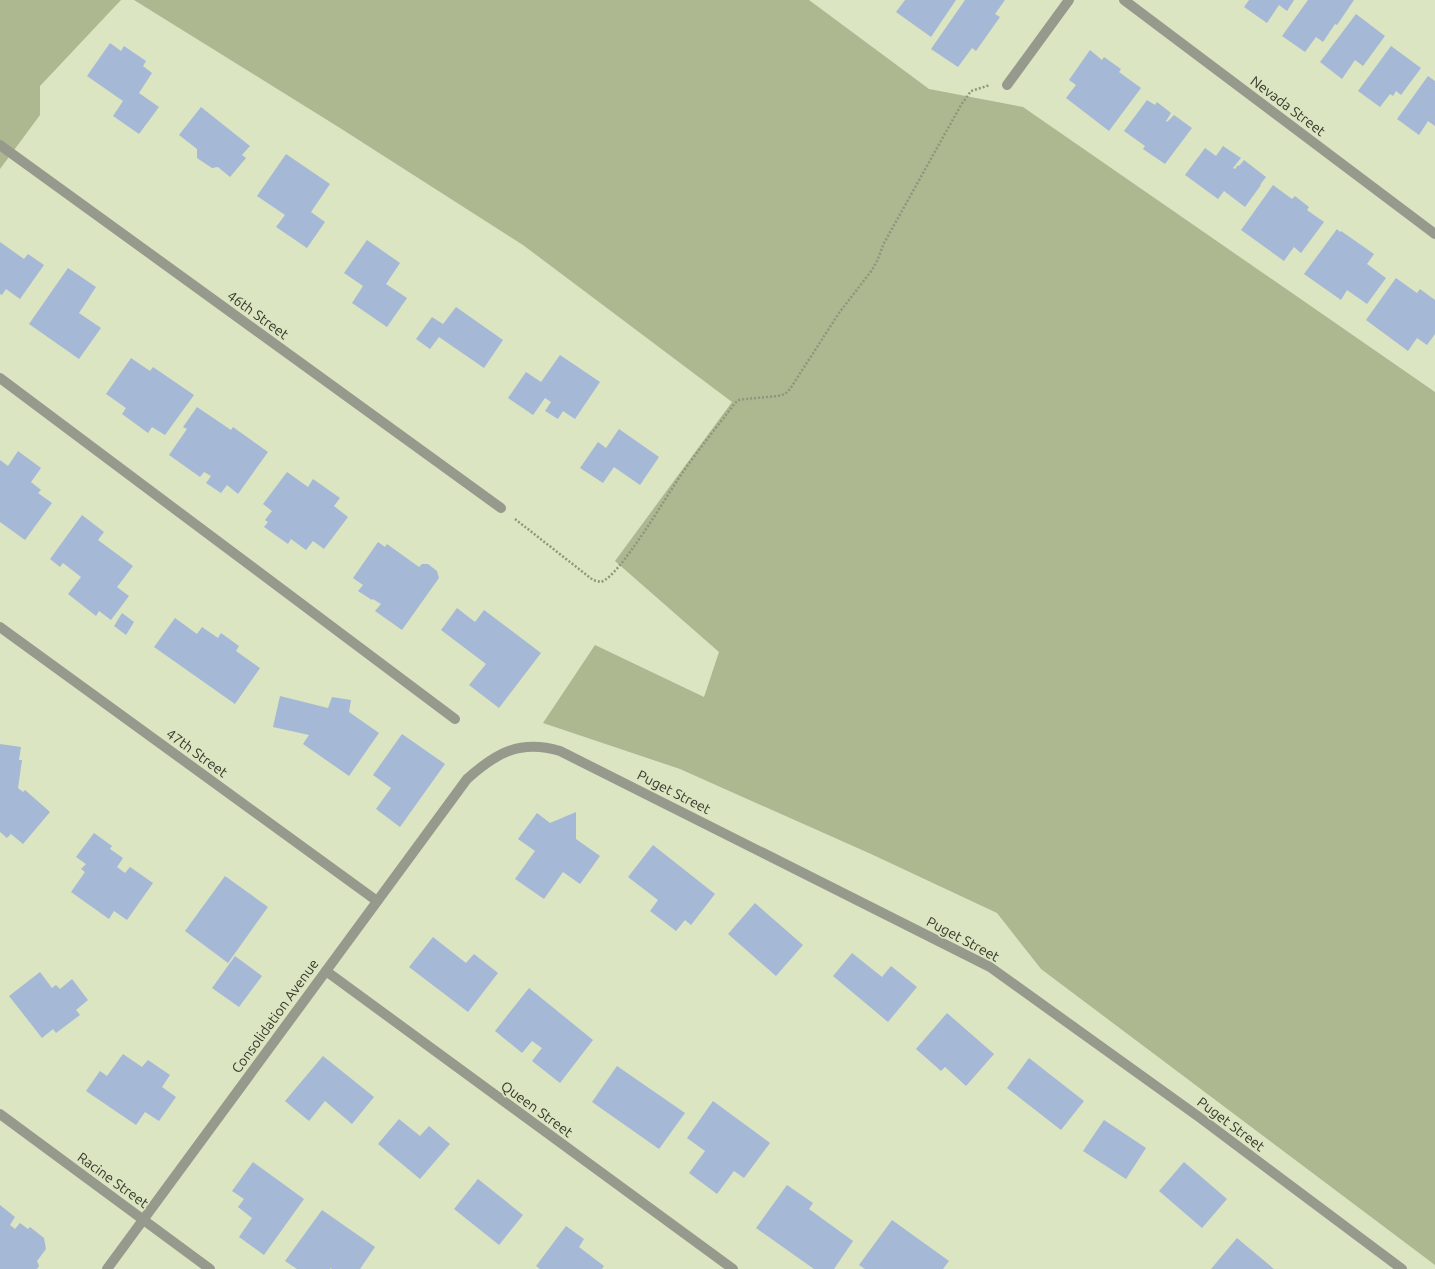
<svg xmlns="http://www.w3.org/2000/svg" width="1435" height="1269" viewBox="0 0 1435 1269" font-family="Ubuntu,sans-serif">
  <rect width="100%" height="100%" fill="#dbe5c2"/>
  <g fill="#adb790">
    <polygon points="0,0 121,0 40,86 40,115 0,169"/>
    <polygon points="134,0 809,0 929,89 1023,107 1435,392 1435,1265 1041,969 997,913 871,854 680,769 543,723 595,645 704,697 719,652 615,561 732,402 523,245 340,128"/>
  </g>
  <g fill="#a5b8d6">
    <polygon points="905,0 956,0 931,37 896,12"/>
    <polygon points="965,0 1005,0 995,14 1000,17 976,51 972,48 958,67 931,49"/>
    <polygon points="1249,0 1294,0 1287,11 1279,5 1267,23 1244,7"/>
    <polygon points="1308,0 1354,0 1337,25 1335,24 1323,42 1316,37 1305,52 1282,36"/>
    <polygon points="1356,14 1385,36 1363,66 1355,60 1342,79 1320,62"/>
    <polygon points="110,43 121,51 124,46 146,61 143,66 152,73 139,93 159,107 139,134 113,116 123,101 87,76"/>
    <polygon points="1391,46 1421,68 1401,95 1396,91 1393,96 1390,94 1380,107 1358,91"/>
    <polygon points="1090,50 1102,60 1104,57 1121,69 1119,72 1141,88 1109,131 1066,98 1076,85 1069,80"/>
    <polygon points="1428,76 1435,81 1435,126 1428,121 1419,135 1397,119"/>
    <polygon points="1147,100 1155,105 1157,102 1171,113 1166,121 1167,122 1174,115 1192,128 1165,164 1143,149 1145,146 1124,131"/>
    <polygon points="201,107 250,146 242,155 246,158 230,177 218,167 212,168 197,158 197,149 179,135"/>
    <polygon points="1223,146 1241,158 1233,168 1235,169 1238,165 1239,166 1244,160 1266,177 1260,185 1261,185 1245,207 1224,191 1218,199 1185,175 1205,148 1216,156"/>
    <polygon points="286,154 330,184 311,212 325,222 307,248 276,227 285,215 257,196"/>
    <polygon points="1273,185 1292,199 1295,196 1309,207 1307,210 1324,222 1301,253 1294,247 1284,261 1241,230"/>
    <polygon points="1337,229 1340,232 1341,231 1374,254 1367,264 1386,278 1367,304 1347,290 1341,300 1304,274"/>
    <polygon points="367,240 400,263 386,284 407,298 387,327 352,303 363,286 344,273"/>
    <polygon points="0,242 24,259 28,254 44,265 20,299 6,289 2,295 0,294"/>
    <polygon points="68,268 96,287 79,313 101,328 79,359 29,324"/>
    <polygon points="1396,278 1417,293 1420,289 1435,300 1435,334 1427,345 1417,338 1408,351 1366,320"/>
    <polygon points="456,307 503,340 484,368 439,337 430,349 416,339 432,317 443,324"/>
    <polygon points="560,355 600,382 575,419 563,411 558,419 545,411 551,402 545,398 533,415 508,398 526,372 541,382"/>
    <polygon points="131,358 150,371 153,367 194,395 165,435 152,427 148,433 122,414 126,408 106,394"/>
    <polygon points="197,407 231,430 233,427 268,452 238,494 227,485 221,493 206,483 211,476 204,472 200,477 169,455 187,429 183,427"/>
    <polygon points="619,429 659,457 640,485 614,467 603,483 580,468 598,442 606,448"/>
    <polygon points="18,451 41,468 31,482 41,490 38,493 52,503 25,540 0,522 0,460 8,466"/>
    <polygon points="287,472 308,487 313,479 340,498 334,506 348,517 324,549 313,541 306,550 291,539 288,544 264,527 268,522 265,520 272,511 263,504"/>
    <polygon points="82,515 104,532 98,540 133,566 117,587 129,596 111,620 99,611 96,616 68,594 81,577 63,563 60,567 50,559"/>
    <polygon points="378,542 385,547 387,544 419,567 422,564 428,564 437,571 439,578 402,630 375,611 381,604 373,599 372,600 358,591 363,585 353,578"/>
    <polygon points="457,608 475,622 484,610 541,653 499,708 469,685 486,664 441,630"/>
    <polygon points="122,613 134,622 126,635 114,626"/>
    <polygon points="175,618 197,634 202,627 218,638 221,633 239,646 236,651 260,668 235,704 154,647"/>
    <polygon points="280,696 328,708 332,697 351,700 349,712 379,733 349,776 303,744 309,735 273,727"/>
    <polygon points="402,734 445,764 400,827 376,809 391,788 373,775"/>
    <polygon points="0,744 21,747 19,760 22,760 18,788 23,792 25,790 50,812 23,844 11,834 7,838 0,832"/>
    <polygon points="576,812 576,839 600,856 580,884 563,872 544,899 515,879 535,851 518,839 537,813 550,823"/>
    <polygon points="94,833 112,846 110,849 123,858 117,867 125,873 130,867 153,883 127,920 114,911 109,919 71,892 85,872 81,869 86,864 76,857"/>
    <polygon points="653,845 715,894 691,925 685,920 676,931 650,911 658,900 628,877"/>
    <polygon points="225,876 268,907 228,963 185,931"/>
    <polygon points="755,903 803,945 776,976 728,934"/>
    <polygon points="433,937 466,963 474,954 498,973 468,1012 409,967"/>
    <polygon points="852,953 882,977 891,966 917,987 888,1022 833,976"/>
    <polygon points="235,956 262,976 239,1007 212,988"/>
    <polygon points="40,972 52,988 56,985 60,989 72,979 88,1000 76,1010 80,1015 56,1033 53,1029 42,1038 9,996"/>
    <polygon points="529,988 593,1040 560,1083 532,1061 542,1048 532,1041 522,1053 495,1031"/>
    <polygon points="947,1013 994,1054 966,1086 945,1067 941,1071 916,1049"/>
    <polygon points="123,1054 142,1067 148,1060 170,1075 162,1087 176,1097 159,1121 145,1112 136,1125 86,1091 100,1071 107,1076"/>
    <polygon points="323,1056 374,1097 352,1124 325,1101 309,1121 285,1101"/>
    <polygon points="1029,1058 1084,1101 1061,1130 1007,1088"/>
    <polygon points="617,1066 685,1113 659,1149 592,1102"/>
    <polygon points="713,1101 770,1143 744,1178 734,1171 717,1194 689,1173 705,1151 687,1138"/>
    <polygon points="399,1119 420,1136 429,1126 450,1144 420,1179 378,1144"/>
    <polygon points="1104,1120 1146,1148 1126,1179 1083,1151"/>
    <polygon points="253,1162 304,1199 264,1255 239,1237 252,1218 238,1207 244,1199 232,1191"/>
    <polygon points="1184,1162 1227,1199 1202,1228 1159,1191"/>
    <polygon points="478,1179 523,1215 499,1245 454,1209"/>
    <polygon points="787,1185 813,1203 809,1209 853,1241 834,1269 814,1269 756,1228"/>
    <polygon points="0,1205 15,1217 10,1225 15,1229 20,1223 28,1229 30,1227 44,1238 46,1249 37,1261 39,1266 37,1269 0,1269"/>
    <polygon points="322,1210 375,1247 360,1269 332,1269 330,1268 330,1269 297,1269 285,1261"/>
    <polygon points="892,1220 949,1261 943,1269 865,1269 859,1265"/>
    <polygon points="566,1226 584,1239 579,1247 604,1266 602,1269 540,1269 536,1266"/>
    <polygon points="1237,1238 1274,1269 1211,1269"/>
  </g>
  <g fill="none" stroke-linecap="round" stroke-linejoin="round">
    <path stroke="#8e967c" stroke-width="2.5" stroke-dasharray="2 2" stroke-linecap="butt" d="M515,519L593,580L601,582C620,576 667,495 681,475C698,450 717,427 735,403L739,400L745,399L778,396L785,394L790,389L839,313L872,270L877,261L884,243L961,105L971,91L990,85"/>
    <g stroke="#969a8c" stroke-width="10">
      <polyline points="1124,0 1435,234"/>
      <polyline points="1007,85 1069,0"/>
      <polyline points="0,145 501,508"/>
      <polyline points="0,378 455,719"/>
      <polyline points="0,627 377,901"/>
      <polyline points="326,971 733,1269"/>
      <polyline points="0,1114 210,1269"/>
      <path d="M107,1269L467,779C496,753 520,739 560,751L990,967L1199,1117L1402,1269"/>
    </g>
  </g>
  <g text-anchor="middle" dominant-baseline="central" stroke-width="3.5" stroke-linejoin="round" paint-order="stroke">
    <g font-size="14" fill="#34382a" stroke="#dbe5c2">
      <text transform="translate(1288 106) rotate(37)">Nevada Street</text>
      <text transform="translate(258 315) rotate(36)">46th Street</text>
      <text transform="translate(197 753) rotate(36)">47th Street</text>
      <text transform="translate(674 792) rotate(27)">Puget Street</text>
      <text transform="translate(963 939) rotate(28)">Puget Street</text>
      <text transform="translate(275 1016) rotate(-54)">Consolidation Avenue</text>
      <text transform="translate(537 1109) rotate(36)">Queen Street</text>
      <text transform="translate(1231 1124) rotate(37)">Puget Street</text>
      <text transform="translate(113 1180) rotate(36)">Racine Street</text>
    </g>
  </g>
</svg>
